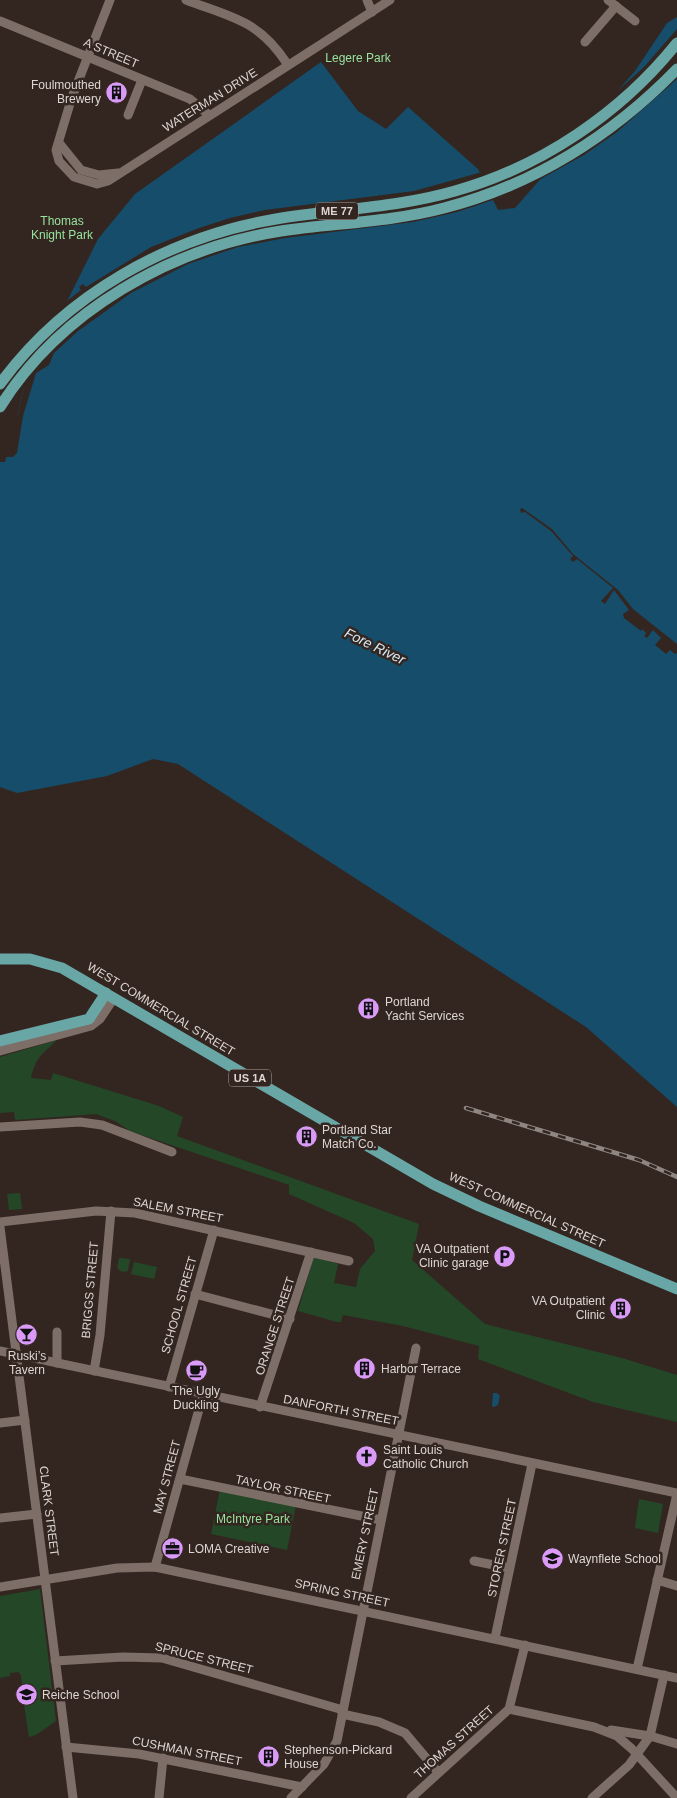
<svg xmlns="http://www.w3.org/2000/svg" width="677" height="1798" viewBox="0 0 677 1798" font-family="Helvetica,sans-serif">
  <rect width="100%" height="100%" fill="#332621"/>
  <g fill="#244727">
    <path d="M57,1040C42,1055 36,1056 31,1078L51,1080L53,1073L159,1106L183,1117L177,1136L419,1224L412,1260L485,1324L622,1358L677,1375V1422L593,1402L478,1359L479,1346L403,1326L343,1315L341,1322H337L298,1311L314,1256L338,1264L334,1283L356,1287L360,1269L375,1251L373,1239L354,1223L289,1194V1185L130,1131L115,1121L96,1114L15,1120L14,1112L0,1113V1057Z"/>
    <polygon points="20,1193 22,1209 9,1210 7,1194"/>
    <polygon points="119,1258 130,1259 128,1271 122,1272 117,1268"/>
    <polygon points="134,1262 157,1267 154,1279 131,1274"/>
    <polygon points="220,1489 296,1505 287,1550 211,1534"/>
    <polygon points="639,1499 663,1504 658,1533 635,1528"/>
    <polygon points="40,1589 56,1721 36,1735 29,1737 23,1698 29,1697 28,1692 23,1693 21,1675 18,1672 10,1673 10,1676 0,1678 0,1596"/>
  </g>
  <g fill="#164d6a">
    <polygon points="677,17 677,1107 586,1027 178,764 153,759 107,776 17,793 0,787 0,462 5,462 8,450 10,450 23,390 98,239 135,194 321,62 358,111 386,129 408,107 478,169 498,210 515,208 635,71 667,23"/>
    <polygon points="493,1393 497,1393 500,1396 498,1405 494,1407 492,1406"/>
  </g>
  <g fill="#332621">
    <polygon points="677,29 677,79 617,132 584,155 537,181 605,102 644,67"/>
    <polygon points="482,172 496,199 457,212 413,222 285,238 238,247 188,264 131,293 78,331 54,353 49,365 36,373 23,416 17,453 13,457 6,457 7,450 6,449 18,414 24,387 21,390 63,304 81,290 79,287 83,284 86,287 151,247 199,228 230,218 265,210 414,191"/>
    <polygon points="522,508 552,529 573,554 618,590 633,609 677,644 677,653 675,654 670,650 666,654 655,645 661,638 653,630 647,638 644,636 650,628 646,633 642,629 641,631 624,618 623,614 629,610 614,590 605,604 601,601 613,588 577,559 573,562 570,559 573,556 551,531 525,512 521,513 520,509"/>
  </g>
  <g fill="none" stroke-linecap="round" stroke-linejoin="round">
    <g stroke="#7d6e68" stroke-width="9">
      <polyline points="110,0 72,97 56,150 59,161 74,177 97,184 108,181 390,0"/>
      <path d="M186,0C233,18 259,20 288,65"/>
      <polyline points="367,0 372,12"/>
      <polyline points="608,0 635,21"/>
      <polyline points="0,21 190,99 209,115"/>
      <polyline points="585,42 616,6"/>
      <polyline points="128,115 142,80"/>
      <polyline points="60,144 81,170 99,175 118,173"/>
      <polyline points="0,1051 91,1026 100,1019 114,998"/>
      <polyline points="0,1127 80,1122 102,1125 172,1152"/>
      <polyline points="0,1222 96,1211 135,1213 349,1261"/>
      <polyline points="0,1227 73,1798"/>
      <polyline points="195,1294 290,1319"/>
      <polyline points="57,1332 57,1363"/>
      <polyline points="0,1351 677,1493"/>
      <polyline points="94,1371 100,1335 111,1211"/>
      <polyline points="169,1387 214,1230"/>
      <polyline points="260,1407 311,1252"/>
      <polyline points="0,1423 25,1420"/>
      <polyline points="180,1479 381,1520"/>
      <polyline points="0,1518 37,1514"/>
      <polyline points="474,1561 509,1568"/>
      <polyline points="155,1567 203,1395"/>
      <polyline points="657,1580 677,1586"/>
      <polyline points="0,1587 117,1568 155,1567 677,1678"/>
      <polyline points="495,1638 532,1464"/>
      <polyline points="55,1661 123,1657 162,1658 343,1710"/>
      <polyline points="637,1669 677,1494"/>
      <polyline points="509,1709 594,1727 617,1736 632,1749 677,1798"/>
      <polyline points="342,1714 379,1722 405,1733 438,1772"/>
      <polyline points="611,1730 650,1736 677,1744"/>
      <polyline points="66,1747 139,1754 302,1787"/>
      <polyline points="159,1798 163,1758"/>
      <polyline points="291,1798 324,1764 337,1741 416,1348"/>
      <polyline points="411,1798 509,1709 525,1645"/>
      <polyline points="592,1798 629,1765 650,1736 664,1675"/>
    </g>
    <g stroke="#69a7a7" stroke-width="11">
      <path d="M0,384C65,295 168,237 276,219C336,209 396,208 455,191C541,167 621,113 677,43"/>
      <path d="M0,407C60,311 171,248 281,231C335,223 391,222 444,208C534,185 613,135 677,69"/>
      <polyline points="0,959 30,959 62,968 433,1184 479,1206 677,1289"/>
      <polyline points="0,1041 89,1019 106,993"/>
    </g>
    <defs>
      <polyline id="rail" points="466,1108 639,1160 677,1177"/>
    </defs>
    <use href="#rail" stroke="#908681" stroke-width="4.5"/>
    <use href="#rail" stroke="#332621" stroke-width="2.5" stroke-dasharray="8" stroke-linecap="butt"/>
  </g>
  <defs>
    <symbol id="building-disc" viewBox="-11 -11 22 22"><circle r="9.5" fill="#da9af7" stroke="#332621"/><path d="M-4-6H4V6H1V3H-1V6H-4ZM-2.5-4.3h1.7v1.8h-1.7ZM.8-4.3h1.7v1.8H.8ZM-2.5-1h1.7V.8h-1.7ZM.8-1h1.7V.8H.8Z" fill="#111"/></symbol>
    <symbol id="parking-disc" viewBox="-11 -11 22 22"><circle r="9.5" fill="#da9af7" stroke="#332621"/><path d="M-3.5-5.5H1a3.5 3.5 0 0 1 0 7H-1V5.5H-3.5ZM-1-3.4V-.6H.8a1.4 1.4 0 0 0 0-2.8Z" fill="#111"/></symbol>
    <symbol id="bar-disc" viewBox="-11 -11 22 22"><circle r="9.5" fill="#da9af7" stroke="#332621"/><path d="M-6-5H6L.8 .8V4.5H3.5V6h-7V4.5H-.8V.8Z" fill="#111"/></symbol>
    <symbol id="cafe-disc" viewBox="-11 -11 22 22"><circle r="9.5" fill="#da9af7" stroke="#332621"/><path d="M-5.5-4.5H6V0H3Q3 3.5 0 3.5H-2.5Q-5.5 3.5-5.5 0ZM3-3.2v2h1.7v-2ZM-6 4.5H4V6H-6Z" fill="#111"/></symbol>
    <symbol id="church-disc" viewBox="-11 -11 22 22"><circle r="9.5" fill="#da9af7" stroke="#332621"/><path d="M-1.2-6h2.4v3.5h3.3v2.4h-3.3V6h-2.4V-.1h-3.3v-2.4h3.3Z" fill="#111"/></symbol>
    <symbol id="office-disc" viewBox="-11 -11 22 22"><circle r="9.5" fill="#da9af7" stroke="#332621"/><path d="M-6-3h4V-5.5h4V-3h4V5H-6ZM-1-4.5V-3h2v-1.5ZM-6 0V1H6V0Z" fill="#111"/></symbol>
    <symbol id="school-disc" viewBox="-11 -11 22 22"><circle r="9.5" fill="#da9af7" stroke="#332621"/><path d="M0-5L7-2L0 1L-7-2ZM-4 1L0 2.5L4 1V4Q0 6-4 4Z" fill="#111"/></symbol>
  </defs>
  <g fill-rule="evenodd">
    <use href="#building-disc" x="104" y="80" width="25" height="25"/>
    <use href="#building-disc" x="356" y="996" width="25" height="25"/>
    <use href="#building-disc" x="294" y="1124" width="25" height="25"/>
    <use href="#parking-disc" x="492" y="1244" width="25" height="25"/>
    <use href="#building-disc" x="608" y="1296" width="25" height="25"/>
    <use href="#bar-disc" x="14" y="1322" width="25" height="25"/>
    <use href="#building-disc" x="352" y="1356" width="25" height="25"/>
    <use href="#cafe-disc" x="184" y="1358" width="25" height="25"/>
    <use href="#church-disc" x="354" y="1444" width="25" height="25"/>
    <use href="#office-disc" x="160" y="1536" width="25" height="25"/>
    <use href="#school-disc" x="540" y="1546" width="25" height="25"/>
    <use href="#school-disc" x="14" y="1682" width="25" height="25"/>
    <use href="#building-disc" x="256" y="1744" width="25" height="25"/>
  </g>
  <g text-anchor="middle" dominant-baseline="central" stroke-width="5" stroke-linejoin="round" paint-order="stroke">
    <g fill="#332621" stroke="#aba19d" stroke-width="1">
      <rect x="316" y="202.5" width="42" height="17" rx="4"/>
      <rect x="229" y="1069.5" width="42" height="17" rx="4"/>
    </g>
    <g font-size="11" font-weight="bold" fill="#ded6d2">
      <text x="337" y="211">ME 77</text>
      <text x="250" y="1078">US 1A</text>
    </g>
    <g font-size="12" fill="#ded6d2" stroke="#332621">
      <text transform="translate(111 53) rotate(23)">A STREET</text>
      <text transform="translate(210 100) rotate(-32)">WATERMAN DRIVE</text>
      <text transform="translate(161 1009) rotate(31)">WEST COMMERCIAL STREET</text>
      <text transform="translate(178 1210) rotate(11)">SALEM STREET</text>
      <text transform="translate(527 1210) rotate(24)">WEST COMMERCIAL STREET</text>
      <text transform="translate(90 1290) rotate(-85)">BRIGGS STREET</text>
      <text transform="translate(179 1305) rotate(-74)">SCHOOL STREET</text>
      <text transform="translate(275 1326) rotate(-72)">ORANGE STREET</text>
      <text transform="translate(341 1410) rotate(11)">DANFORTH STREET</text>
      <text transform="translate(167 1477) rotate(-75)">MAY STREET</text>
      <text transform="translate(283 1489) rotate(12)">TAYLOR STREET</text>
      <text transform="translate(49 1511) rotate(83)">CLARK STREET</text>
      <text transform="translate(365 1534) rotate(-78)">EMERY STREET</text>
      <text transform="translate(502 1548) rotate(-78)">STORER STREET</text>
      <text transform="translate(342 1593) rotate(12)">SPRING STREET</text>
      <text transform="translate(204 1658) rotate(14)">SPRUCE STREET</text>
      <text transform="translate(454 1742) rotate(-42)">THOMAS STREET</text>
      <text transform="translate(187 1751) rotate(11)">CUSHMAN STREET</text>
    </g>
    <g font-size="12" fill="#97e39c" stroke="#332621">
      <text x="358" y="58">Legere Park</text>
      <text x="62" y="221">Thomas<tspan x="62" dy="14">Knight Park</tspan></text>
      <text x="253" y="1519">McIntyre Park</text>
    </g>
    <g font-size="12" fill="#ded6d2" stroke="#332621" text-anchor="start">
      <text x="101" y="85" text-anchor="end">Foulmouthed<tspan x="101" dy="14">Brewery</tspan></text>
      <text x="385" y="1002">Portland<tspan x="385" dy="14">Yacht Services</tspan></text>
      <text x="322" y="1130">Portland Star<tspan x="322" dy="14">Match Co.</tspan></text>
      <text x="489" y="1249" text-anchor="end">VA Outpatient<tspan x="489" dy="14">Clinic garage</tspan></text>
      <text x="605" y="1301" text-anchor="end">VA Outpatient<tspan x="605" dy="14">Clinic</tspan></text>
      <text x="27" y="1356" text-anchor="middle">Ruski’s<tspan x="27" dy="14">Tavern</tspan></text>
      <text x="381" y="1369">Harbor Terrace</text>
      <text x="196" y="1391" text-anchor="middle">The Ugly<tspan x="196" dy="14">Duckling</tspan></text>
      <text x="383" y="1450">Saint Louis<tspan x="383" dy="14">Catholic Church</tspan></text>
      <text x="188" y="1549">LOMA Creative</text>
      <text x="568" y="1559">Waynflete School</text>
      <text x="42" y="1695">Reiche School</text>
      <text x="284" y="1750">Stephenson-Pickard<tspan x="284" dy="14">House</tspan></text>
    </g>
    <g font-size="14" font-style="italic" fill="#d5e7f2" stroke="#332621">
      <text transform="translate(375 646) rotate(26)">Fore River</text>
    </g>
  </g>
</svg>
